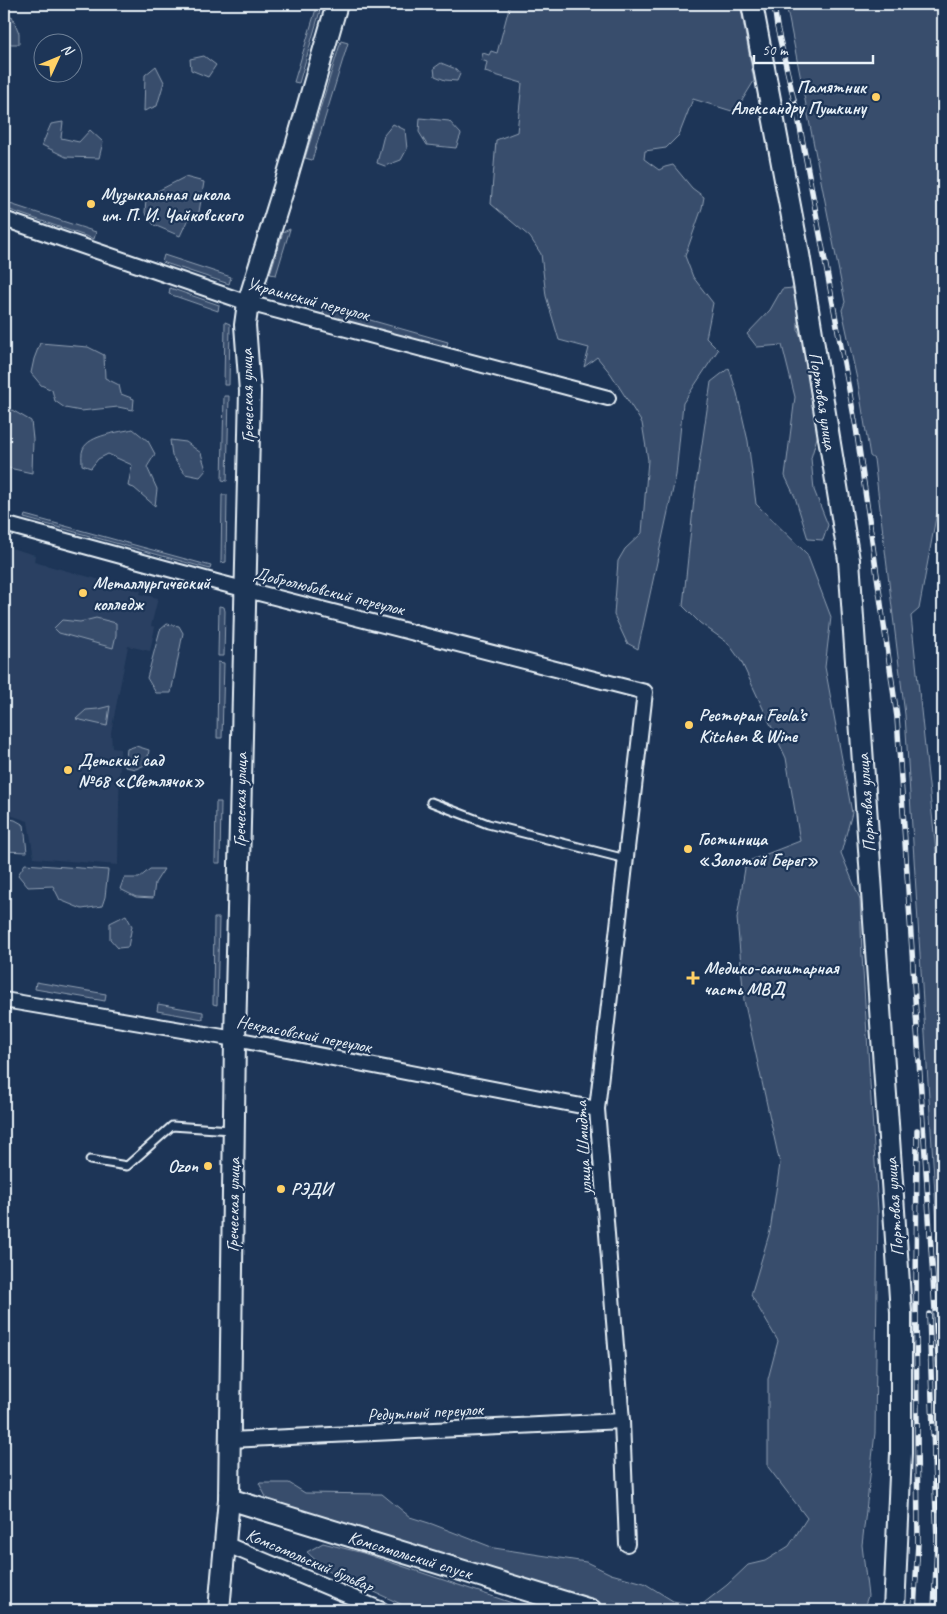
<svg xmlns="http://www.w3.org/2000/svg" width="947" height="1614" viewBox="0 0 947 1614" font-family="Caveat,sans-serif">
  <rect width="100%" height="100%" fill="#1d3557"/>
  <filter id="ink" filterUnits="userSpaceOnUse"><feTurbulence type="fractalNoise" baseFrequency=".02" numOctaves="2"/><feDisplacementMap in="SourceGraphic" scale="10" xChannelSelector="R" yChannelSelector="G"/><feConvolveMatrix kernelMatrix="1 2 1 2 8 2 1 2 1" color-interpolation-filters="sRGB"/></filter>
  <g filter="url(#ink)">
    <polygon fill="#2a4162" points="4,546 35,555 34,562 141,591 140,594 158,598 151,626 155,627 150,651 128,646 111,732 112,748 120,749 118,865 34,858 28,821 4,813"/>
    <g fill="#374d6c" stroke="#909fb2">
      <polygon points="510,4 740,4 754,81 735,112 693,99 679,135 666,148 645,151 644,159 659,170 665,167 673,165 692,188 704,197 702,208 685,256 693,277 713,303 706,338 718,350 683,403 676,475 638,649 627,643 614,615 618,561 625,549 642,533 648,460 642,423 611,374 597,357 584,367 589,348 559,340 546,296 541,254 530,237 491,204 496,140 517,132 522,83 485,72 487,62 481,60 483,53 489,55 491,51 497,53"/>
      <polygon points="786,4 943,4 943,502 936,517 919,609 911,616 943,917 943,1321 905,715 874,459 870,456 858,384 842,310 845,302"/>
      <polygon points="316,9 320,11 299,83 294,82"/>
      <polygon points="12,16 19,33 19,44 5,44 4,21"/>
      <polygon points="341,41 348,43 312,160 305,158"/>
      <polygon points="204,56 216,65 208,77 191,70 190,59"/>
      <polygon points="441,63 456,69 460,74 457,81 445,80 435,76 434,68"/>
      <polygon points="156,66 164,82 157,106 144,111 145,75"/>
      <polygon points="420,118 449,121 461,134 456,148 427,145 419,132"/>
      <polygon points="63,122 61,138 79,142 90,130 103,142 99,158 66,157 42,145 51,124"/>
      <polygon points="393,124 405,130 407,149 401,160 385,166 377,163 384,135"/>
      <polygon points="185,177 204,182 199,212 187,221 180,236 154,225 145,213 146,197"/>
      <polygon points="4,202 96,232 94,239 4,208"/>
      <polygon points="290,229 276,275 270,274 283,232"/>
      <polygon points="164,255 231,277 229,284 162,262"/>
      <polygon points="170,288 219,305 218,311 169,294"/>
      <polygon points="793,288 798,310 798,330 808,355 814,390 818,434 811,458 814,490 828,525 823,540 808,539 795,497 785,476 795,397 782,345 757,347 747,334 770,310 782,289"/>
      <polygon points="324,307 448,342 446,348 329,318 323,314"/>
      <polygon points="225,322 230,324 229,385 224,385"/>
      <polygon points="40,343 88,347 104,355 105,378 119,385 121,394 134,399 133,410 118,407 81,411 65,408 55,401 52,390 41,385 31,373 34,359"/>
      <polygon points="729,368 737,393 748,441 756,504 807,554 831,617 825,667 852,813 841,853 860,899 862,955 878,1211 875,1433 862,1545 868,1596 863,1610 591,1610 254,1508 266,1497 259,1483 289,1483 305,1493 382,1494 410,1517 432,1524 494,1548 586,1562 611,1574 644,1583 673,1601 700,1606 727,1585 748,1565 765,1561 789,1546 807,1518 768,1467 768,1379 778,1341 751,1295 770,1231 780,1164 744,1000 737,918 746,862 800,841 786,758 741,661 728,643 700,623 683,606 694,499 711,382"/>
      <polygon points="224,396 229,396 227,481 222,480"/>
      <polygon points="4,407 12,410 31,421 33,439 32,473 4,467 4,443 11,440 4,426"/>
      <path d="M133,429L148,441L155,454L147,467L157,489L155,506L134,488L128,486L132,465L108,454L98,459L91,468L82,465C82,460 81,453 83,449C89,435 120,432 133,429Z"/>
      <polygon points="170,440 186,442 201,453 206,470 200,477 185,474 172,456"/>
      <polygon points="222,495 227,495 226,562 221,563"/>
      <polygon points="25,515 211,566 210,569 24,518"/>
      <polygon points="219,606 224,607 225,611 224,656 218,656"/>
      <polygon points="96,618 116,623 116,635 113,648 59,633 54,628 62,620 80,622"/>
      <polygon points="167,624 179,626 183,633 171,693 156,693 147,678 160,630"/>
      <polygon points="218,662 224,663 222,738 217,738"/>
      <polygon points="110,706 107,726 76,719 86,710 98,709"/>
      <polygon points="136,746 149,750 147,764 136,769 125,767 127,749"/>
      <polygon points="216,802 221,802 220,863 215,863"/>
      <polygon points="5,818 15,820 24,825 27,852 4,851"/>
      <polygon points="25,864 108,870 105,897 102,906 82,909 60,900 53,886 28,887 18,875"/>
      <polygon points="150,869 164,869 155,883 153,898 136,897 120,889 124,878 139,878"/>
      <polygon points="126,915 132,926 128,947 118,948 110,939 110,923"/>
      <polygon points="214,918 219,918 217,1005 213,1004"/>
      <polygon points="36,982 106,994 105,1001 35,989"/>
      <polygon points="158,1004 203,1012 203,1019 157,1011"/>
      <polygon points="323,1543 363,1553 533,1610 414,1610 326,1570 307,1552"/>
    </g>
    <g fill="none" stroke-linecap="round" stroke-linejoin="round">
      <defs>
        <g id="lane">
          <polyline points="431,802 488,824 626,859"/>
          <polyline points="90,1160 127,1166 172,1126 231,1130"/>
        </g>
        <g id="street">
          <polyline points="4,219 248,303 608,398"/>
          <polyline points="4,524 220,583 645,692 597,1109 622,1421 627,1544"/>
          <polyline points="4,1000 235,1039 597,1109"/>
          <polyline points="229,1440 622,1421"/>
          <polyline points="225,1544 382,1610"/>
        </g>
        <g id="secondary">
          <polyline points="752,4 799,254 849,560 901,1312 901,1453 894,1610"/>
          <polyline points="229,1499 591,1610"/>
          <polyline points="219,1610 229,1499 235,1039 250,391 245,325 248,303 285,184 337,4"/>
        </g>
      </defs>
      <use href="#lane" stroke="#e8f1f8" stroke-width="11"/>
      <use href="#street" stroke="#e8f1f8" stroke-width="18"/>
      <use href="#secondary" stroke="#e8f1f8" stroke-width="24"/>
      <use href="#lane" stroke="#1d3557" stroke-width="7"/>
      <use href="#street" stroke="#1d3557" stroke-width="14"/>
      <use href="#secondary" stroke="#1d3557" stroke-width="20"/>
      <defs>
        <g id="rail">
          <polyline points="774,4 777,27 799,122 856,427 897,717 938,1357 943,1402"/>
          <polyline points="929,1314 937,1542 934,1610"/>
          <polyline points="914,1610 918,1543 916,1310 917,1130"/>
        </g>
      </defs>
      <use href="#rail" stroke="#e8f1f8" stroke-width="5.5"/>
      <use href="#rail" stroke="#1d3557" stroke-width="4" stroke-dasharray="11" stroke-linecap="butt"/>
    </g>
  </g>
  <g fill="#ffd166" stroke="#1d3557" stroke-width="2">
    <circle cx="876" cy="97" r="5"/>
    <circle cx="91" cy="204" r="5"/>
    <circle cx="83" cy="593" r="5"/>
    <circle cx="689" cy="725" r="5"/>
    <circle cx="68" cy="770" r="5"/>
    <circle cx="688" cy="849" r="5"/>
    <path d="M690.5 970.5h5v5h5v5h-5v5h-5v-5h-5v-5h5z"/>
    <circle cx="208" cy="1166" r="5"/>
    <circle cx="281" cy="1189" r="5"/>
  </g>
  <g text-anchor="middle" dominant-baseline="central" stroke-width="4.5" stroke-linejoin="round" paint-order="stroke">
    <g font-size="18" font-weight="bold" fill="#e8f1f8" stroke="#1d3557" text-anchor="start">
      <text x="866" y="87" text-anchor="end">Памятник<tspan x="866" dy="21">Александру Пушкину</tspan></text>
      <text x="101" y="194">Музыкальная школа<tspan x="101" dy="21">им. П. И. Чайковского</tspan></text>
      <text x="93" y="583">Металлургический<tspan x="93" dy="21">колледж</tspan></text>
      <text x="699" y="715">Ресторан Feola’s<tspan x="699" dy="21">Kitchen &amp; Wine</tspan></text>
      <text x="78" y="760">Детский сад<tspan x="78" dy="21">№68 «Светлячок»</tspan></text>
      <text x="698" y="839">Гостиница<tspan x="698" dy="21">«Золотой Берег»</tspan></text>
      <text x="704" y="968">Медико-санитарная<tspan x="704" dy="21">часть МВД</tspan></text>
      <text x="198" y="1166" text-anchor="end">Ozon</text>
      <text x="291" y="1189">РЭДИ</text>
    </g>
    <g font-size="18" fill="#e8f1f8" stroke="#1d3557">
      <text transform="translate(308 299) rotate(15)">Украинский переулок</text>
      <text transform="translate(247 396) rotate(-91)">Греческая улица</text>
      <text transform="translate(823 401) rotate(81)">Портовая улица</text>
      <text transform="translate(329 591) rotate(14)">Добролюбовский переулок</text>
      <text transform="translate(240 800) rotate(-89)">Греческая улица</text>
      <text transform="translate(866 803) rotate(-94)">Портовая улица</text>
      <text transform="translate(304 1034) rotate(11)">Некрасовский переулок</text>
      <text transform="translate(583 1148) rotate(-93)">улица Шмидта</text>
      <text transform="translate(233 1205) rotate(-89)">Греческая улица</text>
      <text transform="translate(894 1207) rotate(-94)">Портовая улица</text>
      <text transform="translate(425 1412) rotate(-3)">Редутный переулок</text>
      <text transform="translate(410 1555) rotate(17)">Комсомольский спуск</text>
      <text transform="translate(310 1560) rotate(23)">Комсомольский бульвар</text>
    </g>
  </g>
  <rect width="947" height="1614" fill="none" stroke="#1d3557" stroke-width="20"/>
  <rect x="10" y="10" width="927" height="1594" fill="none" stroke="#e8f1f8" stroke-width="2" filter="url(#ink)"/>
  <g transform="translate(58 58) rotate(46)"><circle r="24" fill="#1d3557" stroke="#6e8097"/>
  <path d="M0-4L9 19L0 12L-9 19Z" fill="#ffd166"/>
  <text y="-8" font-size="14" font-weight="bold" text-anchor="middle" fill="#e8f1f8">N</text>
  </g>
  <path d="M754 55v8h119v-8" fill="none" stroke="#e8f1f8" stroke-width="2.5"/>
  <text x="762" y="55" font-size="15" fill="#e8f1f8" stroke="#1d3557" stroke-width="4" paint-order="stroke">50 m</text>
</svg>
